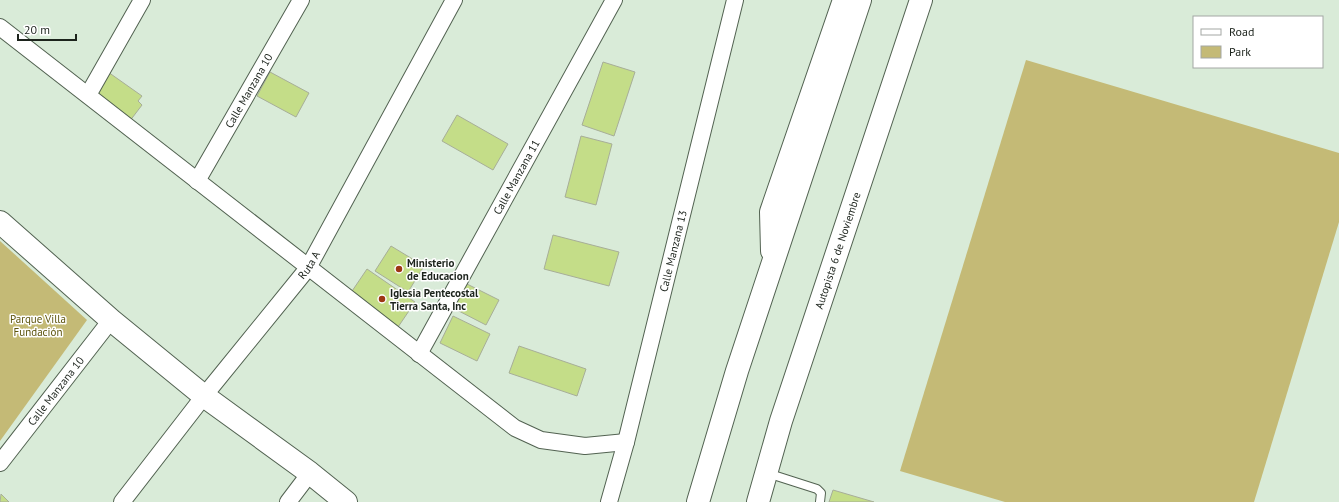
<svg xmlns="http://www.w3.org/2000/svg" width="1339" height="502" viewBox="0 0 1339 502" font-family="'PT Sans',sans-serif">
  <rect width="100%" height="100%" fill="#d9ebd8"/>
  <g fill="#c4ba76">
    <polygon points="1026,60 1339,153 1339,222 1254,502 1005,502 900,471"/>
    <polygon points="0,241 87,320 0,441"/>
  </g>
  <g fill="#c4dd88" stroke="#a7ae98">
    <polygon points="603,62 635,72 614,136 582,125"/>
    <polygon points="108,72 142,96 138,101 142,105 126,126 88,98"/>
    <polygon points="270,72 309,93 296,117 257,96"/>
    <polygon points="457,115 508,144 493,170 442,141"/>
    <polygon points="581,136 612,144 596,205 565,197"/>
    <polygon points="553,235 619,252 609,286 544,269"/>
    <polygon points="391,246 424,266 408,292 375,271"/>
    <polygon points="367,269 415,302 396,330 348,297"/>
    <polygon points="465,283 499,300 486,325 453,308"/>
    <polygon points="453,316 490,334 477,361 440,343"/>
    <polygon points="519,346 586,369 577,396 509,373"/>
    <polygon points="833,490 874,502 829,502"/>
    <polygon points="1,494 9,502 0,502"/>
  </g>
  <g fill="none" stroke-linecap="round" stroke-linejoin="round">
    <defs>
      <polyline id="service" points="767,473 817,489 821,493 820,502"/>
      <g id="minor">
        <polyline points="0,27 515,428 541,440 585,446 626,442"/>
        <polyline points="88,95 142,0"/>
        <path id="s1" d="M197,181L301,0"/>
        <path id="s2" d="M419,354L614,0"/>
        <path id="s3" d="M0,463L111,320"/>
        <path id="s4" d="M122,502L204,396L308,268L454,0"/>
        <polyline points="288,502 310,473"/>
        <path id="s5" d="M609,502L626,442L735,0"/>
      </g>
      <polyline id="secondary" points="0,222 111,320 204,396 310,473 346,502"/>
      <g id="motorway">
        <polyline points="772,251 771,212 844,0"/>
        <polyline points="698,502 737,371 860,0"/>
        <path id="s6" d="M758,502L781,421L921,0"/>
      </g>
    </defs>
    <use href="#service" stroke="#526251" stroke-width="10"/>
    <use href="#minor" stroke="#526251" stroke-width="18"/>
    <use href="#secondary" stroke="#526251" stroke-width="24"/>
    <use href="#motorway" stroke="#526251" stroke-width="24"/>
    <use href="#service" stroke="#fff" stroke-width="8"/>
    <use href="#minor" stroke="#fff" stroke-width="16"/>
    <use href="#secondary" stroke="#fff" stroke-width="22"/>
    <use href="#motorway" stroke="#fff" stroke-width="22"/>
  </g>
  <g fill="#9d3713" stroke="#fff" stroke-width="1.5">
    <circle cx="399" cy="269" r="4"/>
    <circle cx="382" cy="299" r="4"/>
  </g>
  <g text-anchor="middle" dominant-baseline="central" stroke-width="3" stroke-linejoin="round" paint-order="stroke">
    <g font-size="11" fill="#1c231c" stroke="#fff">
      <text stroke="none"><textPath href="#s1" startOffset="104">Calle Manzana 10</textPath></text>
      <text stroke="none"><textPath href="#s2" startOffset="202">Calle Manzana 11</textPath></text>
      <text stroke="none"><textPath href="#s6" startOffset="264">Autopista 6 de Noviembre</textPath></text>
      <text stroke="none"><textPath href="#s5" startOffset="259">Calle Manzana 13</textPath></text>
      <text stroke="none"><textPath href="#s4" startOffset="302">Ruta A</textPath></text>
      <text stroke="none"><textPath href="#s3" startOffset="91">Calle Manzana 10</textPath></text>
    </g>
    <g font-size="11" font-weight="bold" fill="#1c231c" stroke="#fff" text-anchor="start">
      <text x="407" y="263">Ministerio<tspan x="407" dy="13">de Educacion</tspan></text>
      <text x="390" y="293">Iglesia Pentecostal<tspan x="390" dy="13">Tierra Santa, Inc</tspan></text>
    </g>
    <g font-size="11" fill="#5c530c" stroke="#fff">
      <text x="38" y="319">Parque Villa<tspan x="38" dy="13">Fundación</tspan></text>
    </g>
  </g>
  <rect x="1193" y="16" width="130" height="52" fill="#ffffff" stroke="#a4a7a4"/>
  <rect x="1201" y="29" width="20" height="6" fill="#ffffff" stroke="#a4a7a4"/>
  <text x="1229" y="36" font-size="12" fill="#1c231c">Road</text>
  <rect x="1201" y="46" width="20" height="12" fill="#c4ba76" stroke="#a4a7a4"/>
  <text x="1229" y="56" font-size="12" fill="#1c231c">Park</text>
  <path d="M18 34v6h58v-6" fill="none" stroke="#1c231c" stroke-width="2"/>
  <text x="24" y="34" font-size="12" fill="#1c231c" stroke="#ffffff" stroke-width="3" paint-order="stroke">20 m</text>
</svg>
